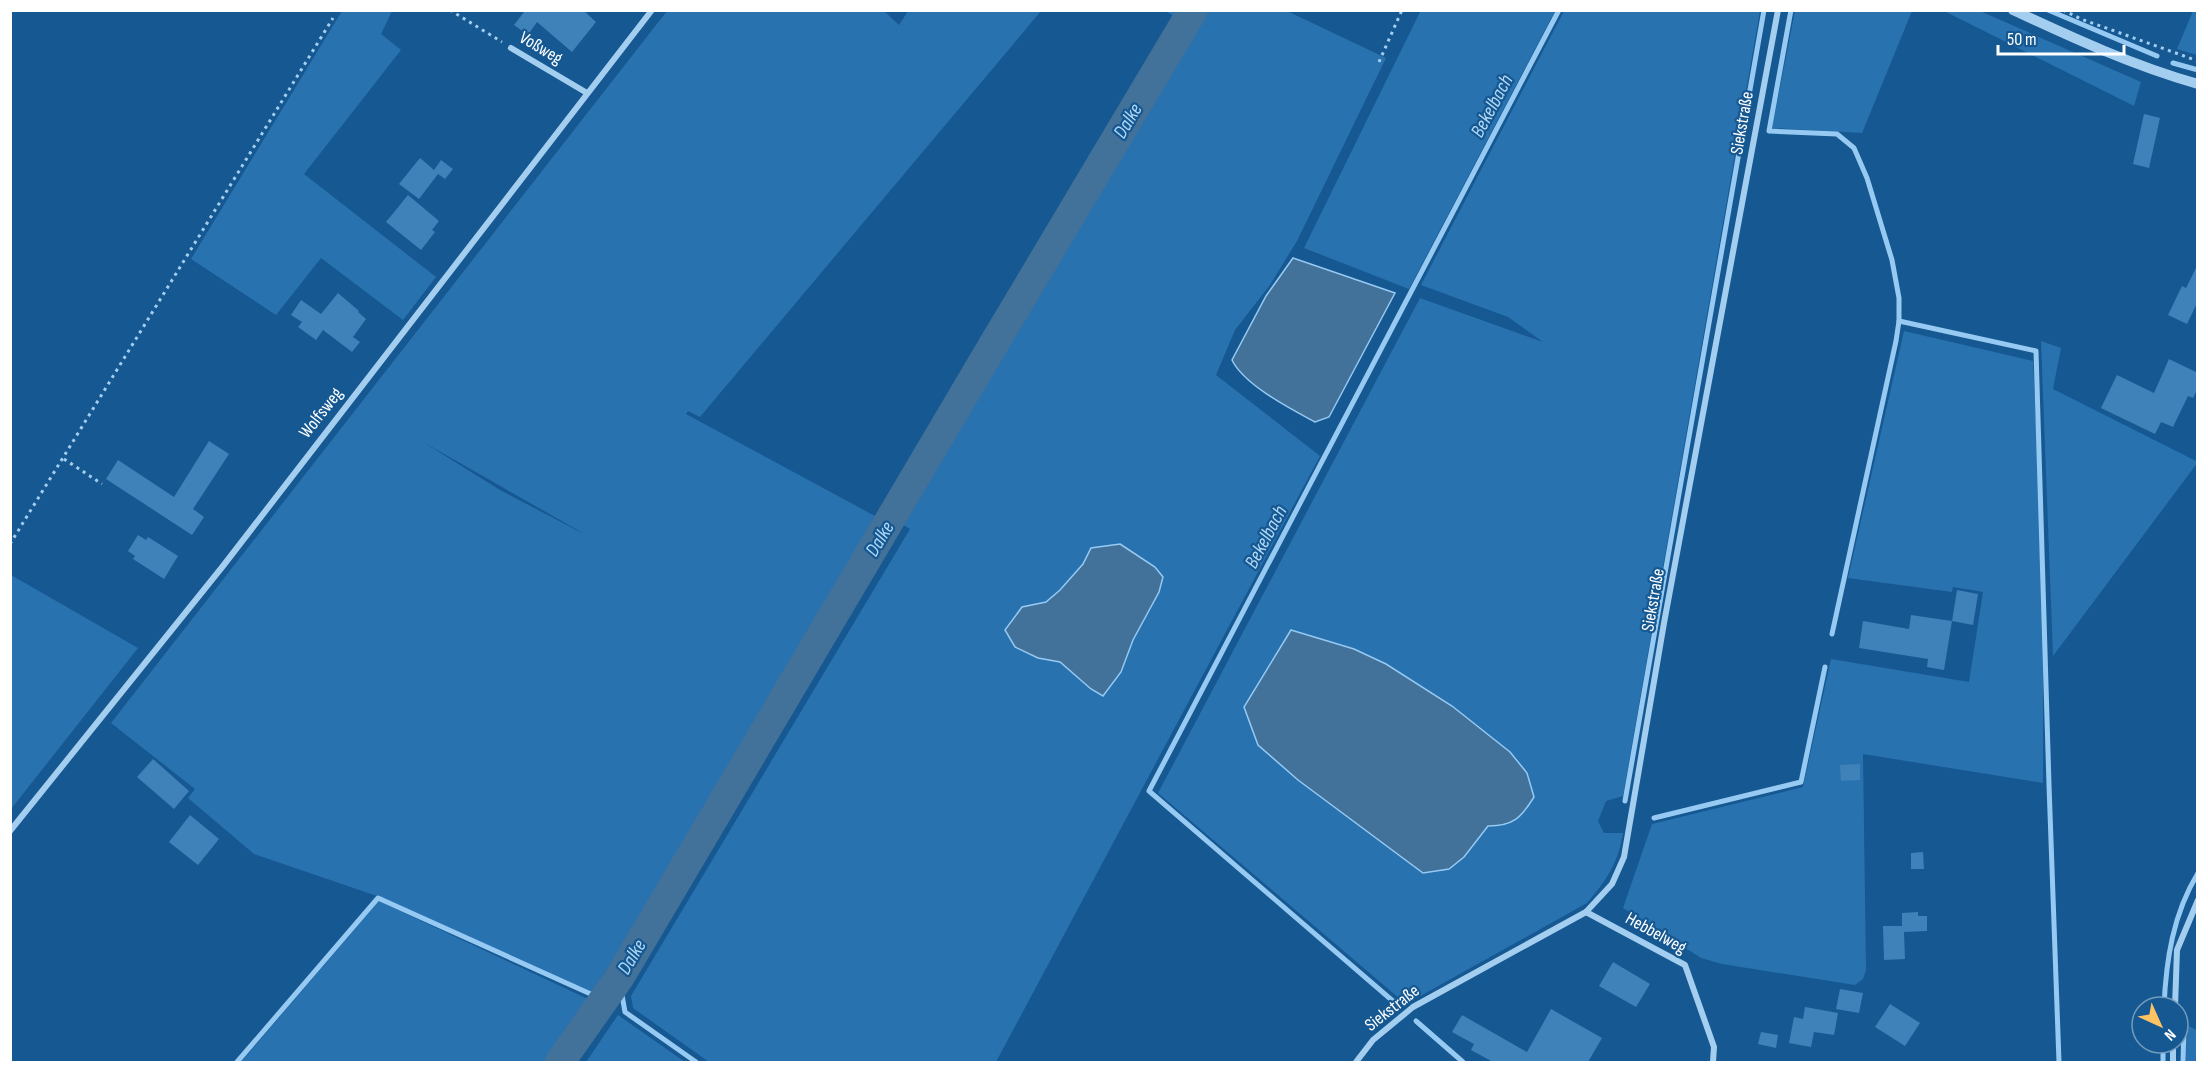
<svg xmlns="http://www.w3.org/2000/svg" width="2208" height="1073" viewBox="0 0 2208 1073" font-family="'Sofia Sans Condensed',sans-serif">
  <rect width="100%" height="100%" fill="#165891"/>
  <g fill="#2972b0" fill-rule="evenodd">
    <polygon points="1421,10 1555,11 1409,289 1304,248"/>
    <polygon points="342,11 392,11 381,34 401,50 304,174 436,277 403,320 321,258 276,315 191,259"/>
    <path d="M667,11H884L899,25L908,11H1041L700,417L688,411L686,414L875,516L745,748L592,993L377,896L254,854L188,798L195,789L111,723ZM423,442L581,532L582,533L500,490Z"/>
    <polygon points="1166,11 1287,11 1386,58 1297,241 1270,285 1235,330 1216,375 1320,456 996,1062 709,1062 633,1008 631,996 910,529 879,511 1175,17"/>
    <path d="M1564,11H1760L1623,796L1606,801L1598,821L1604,833H1623C1618,863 1607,880 1587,903L1406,1004L1158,793L1420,298L1543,342L1508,317L1421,285Z"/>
    <polygon points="1795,11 1912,11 1862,133 1772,128"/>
    <polygon points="1944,11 1980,11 2141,82 2134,106"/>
    <polygon points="2193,11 2197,11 2197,55 2177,49"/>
    <polygon points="1904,331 2033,361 2043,567 2043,783 1863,754 1866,970 1863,979 1855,985 1722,964 1701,958 1623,908 1652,824 1803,787 1831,659 1969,682 1983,592 1953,587 1952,592 1848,578"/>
    <polygon points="2041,341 2061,348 2053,389 2198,462 2053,656"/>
    <polygon points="11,575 138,648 11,809"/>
    <polygon points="379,901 588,999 545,1062 241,1062"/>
    <polygon points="618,1015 685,1062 586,1062"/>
    <polygon points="2186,1025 2197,1030 2197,1062 2186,1062"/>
  </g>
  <g fill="#42719a" stroke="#96caf3" stroke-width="1.5">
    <path d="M1293,258L1395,293L1329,417L1315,422C1291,409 1244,385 1232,360L1266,296Z"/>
    <polygon points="1120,544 1155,567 1163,577 1159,592 1133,640 1121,672 1103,696 1091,689 1060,662 1038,658 1015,647 1005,630 1022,607 1046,602 1060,590 1083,564 1091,548"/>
    <path d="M1291,630L1354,649L1386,664L1452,706L1510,752L1527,773L1534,797C1521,818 1513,826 1488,826L1464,857L1449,869L1423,873L1298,780L1258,745L1244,707Z"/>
  </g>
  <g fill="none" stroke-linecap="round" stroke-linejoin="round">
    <g stroke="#96caf3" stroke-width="5">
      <polyline points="1791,10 1769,131 1837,134 1854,148 1867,178 1892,260 1899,298 1899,321 1896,341 1832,634"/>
      <polyline points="2048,10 2157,56"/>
      <polyline points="2173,63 2198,70"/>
      <polyline points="1899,321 2036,351 2049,785 2059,1062"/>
      <polyline points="1625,801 1764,10"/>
      <polyline points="1654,818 1801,782 1825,667"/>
      <polyline points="619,978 625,1012 696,1062"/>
      <polyline points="1394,1002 1149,791 1559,10"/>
      <path d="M2164,1007C2166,960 2173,914 2198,873"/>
      <polyline points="1416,1021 1463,1062"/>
      <polyline points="237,1062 378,898 604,1000"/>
      <polyline points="2163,1062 2163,1043"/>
      <polyline points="2183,1062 2184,1025"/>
    </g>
    <polyline stroke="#42719a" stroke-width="30" points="560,1062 619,978 992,347 1193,10"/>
  </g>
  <g fill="#3f81b9">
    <polygon points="523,10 583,10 596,22 572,52 537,22 528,35 514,25 524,12"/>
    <polygon points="2144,114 2160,118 2149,168 2133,164"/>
    <polygon points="420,158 434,170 441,160 453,169 445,179 438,174 419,199 399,184"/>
    <polygon points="408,195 439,221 432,230 435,232 421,250 386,222"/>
    <polygon points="2198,264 2198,301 2187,324 2168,315 2182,286 2186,288"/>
    <polygon points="338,293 359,311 358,312 366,319 353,337 360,342 352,352 323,330 316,340 298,327 302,322 291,315 301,300 321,314"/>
    <polygon points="2169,359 2198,373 2198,388 2193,398 2188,396 2173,427 2161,422 2155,434 2101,408 2117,375 2154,393"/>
    <polygon points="209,441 229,454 193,509 204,517 192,535 106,479 118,460 174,497"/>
    <polygon points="138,535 146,540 148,537 178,556 164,579 133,559 135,556 128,551"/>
    <polygon points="1957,590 1978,594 1973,625 1952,621"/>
    <polygon points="1911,615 1952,621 1944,670 1927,667 1928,659 1859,648 1863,621 1909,629"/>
    <polygon points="153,759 189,791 174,809 137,777"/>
    <polygon points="1860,764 1860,780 1841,781 1840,765"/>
    <polygon points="190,815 219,839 198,865 169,842"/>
    <polygon points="1923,852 1924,869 1911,869 1911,853"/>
    <polygon points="1918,912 1918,916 1927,916 1927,931 1904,932 1905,959 1884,960 1883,926 1902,926 1902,913"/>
    <polygon points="1613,962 1650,984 1636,1007 1599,986"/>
    <polygon points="1840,989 1863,993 1859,1013 1836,1009"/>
    <polygon points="1890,1004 1920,1023 1905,1046 1875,1027"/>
    <polygon points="1805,1007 1838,1013 1834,1035 1814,1032 1811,1047 1789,1043 1794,1017 1803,1019"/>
    <polygon points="1551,1009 1602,1038 1588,1062 1493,1062 1471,1050 1474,1044 1452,1032 1462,1015 1527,1052"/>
    <polygon points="1761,1032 1778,1035 1776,1048 1758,1044"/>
  </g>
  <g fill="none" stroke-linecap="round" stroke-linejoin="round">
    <g stroke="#a4cef0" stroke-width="3" stroke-dasharray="3 4.5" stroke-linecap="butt">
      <polyline points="450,10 502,42"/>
      <polyline points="2063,10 2081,19 2198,61"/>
      <polyline points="1379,62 1402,10"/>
      <polyline points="64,459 102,484"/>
      <polyline points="10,544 333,18"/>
    </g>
    <g stroke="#a4cef0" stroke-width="6">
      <polyline points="511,48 587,93"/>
      <polyline points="10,831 223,566 652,10"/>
      <polyline points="1586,912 1685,965 1714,1047 1713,1062"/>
      <polyline points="2175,1007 2177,950 2198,900"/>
      <polyline points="1356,1062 1373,1040 1413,1007 1586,912 1612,884 1624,857 1664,623 1778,10"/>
      <polyline points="2173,1062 2173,1043"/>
    </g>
    <path stroke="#a4cef0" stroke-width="10" d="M2013,10C2073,38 2134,66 2198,84"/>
  </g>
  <g text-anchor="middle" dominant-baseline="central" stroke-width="4.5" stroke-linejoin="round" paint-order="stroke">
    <g font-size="18" fill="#fff" stroke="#165891">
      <text transform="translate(541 48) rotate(31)">Voßweg</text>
      <text transform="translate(1742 123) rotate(-80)">Siekstraße</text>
      <text transform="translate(321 413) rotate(-52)">Wolfsweg</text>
      <text transform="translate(1653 600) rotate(-80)">Siekstraße</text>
      <text transform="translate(1656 933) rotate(29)">Hebbelweg</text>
      <text transform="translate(1392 1008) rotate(-38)">Siekstraße</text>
    </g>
    <g font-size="20" font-style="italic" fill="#b0d8f7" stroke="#165891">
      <text transform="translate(1492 106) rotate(-62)">Bekelbach</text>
      <text transform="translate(1128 121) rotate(-59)">Dalke</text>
      <text transform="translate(1266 537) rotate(-62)">Bekelbach</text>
      <text transform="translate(880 539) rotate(-59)">Dalke</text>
      <text transform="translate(632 957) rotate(-59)">Dalke</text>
    </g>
  </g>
  <rect width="2208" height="1073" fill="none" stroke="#ffffff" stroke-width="24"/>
  <g transform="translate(2160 1025) rotate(135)"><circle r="28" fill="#165891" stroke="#739bbd" stroke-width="1.5"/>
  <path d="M0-4.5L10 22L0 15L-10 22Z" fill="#ffc363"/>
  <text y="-9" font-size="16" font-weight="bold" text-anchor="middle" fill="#ffffff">N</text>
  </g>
  <path d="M1998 45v9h126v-9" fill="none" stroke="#ffffff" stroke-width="3"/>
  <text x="2007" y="45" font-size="18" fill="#ffffff" stroke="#165891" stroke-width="4.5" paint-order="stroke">50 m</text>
</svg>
